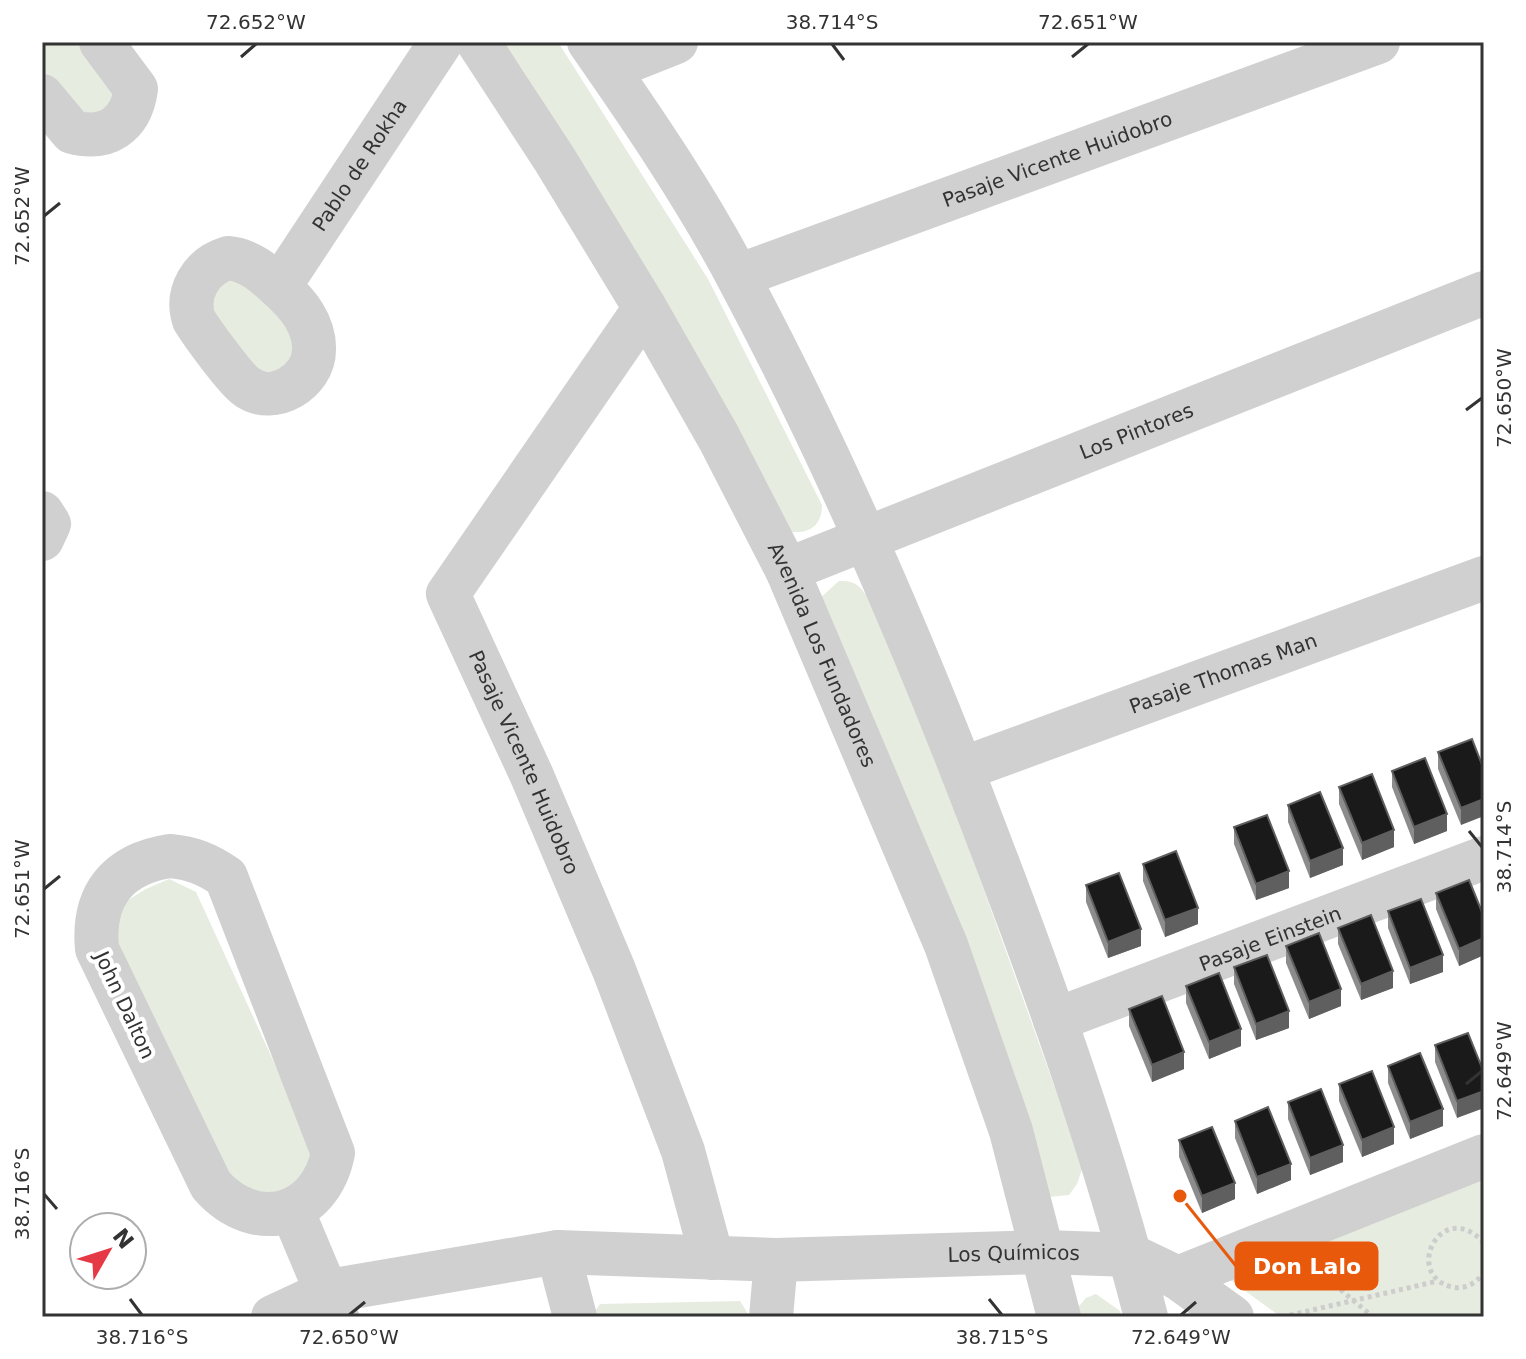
<svg xmlns="http://www.w3.org/2000/svg" width="1526" height="1359" viewBox="0 0 1526 1359" font-family="'DejaVu Sans',sans-serif">
  <rect width="100%" height="100%" fill="#fff"/>
  <g fill="#e6ecdf">
    <polygon points="42,42 80,42 117,94 107,119 86,124 42,79"/>
    <path d="M504,42H558L708,279L822,505C822,529 805,536 783,530C694,366 609,197 504,42Z"/>
    <polygon points="236,278 272,307 299,348 289,373 251,370 206,308 218,285"/>
    <path d="M839,581C855,580 860,586 869,599L942,773L1083,1166L1077,1184L1069,1195L1048,1197L819,599Z"/>
    <polygon points="169,879 196,892 316,1154 312,1176 278,1204 229,1183 111,928 122,904 146,889"/>
    <polygon points="1484,1176 1484,1317 1281,1317 1229,1279"/>
    <polygon points="1096,1294 1120,1311 1122,1317 1076,1317 1074,1312 1086,1298"/>
    <polygon points="740,1301 750,1317 591,1317 600,1304"/>
  </g>
  <g fill="none" stroke-linecap="round" stroke-linejoin="round">
    <g stroke="#cdcdcd" stroke-width="5" stroke-dasharray="4 4" stroke-linecap="butt">
      <path d="M1484,1243C1442,1196 1402,1275 1452,1287C1465,1290 1476,1283 1484,1273"/>
      <polyline points="1316,1269 1373,1317"/>
      <polyline points="1282,1317 1438,1281"/>
    </g>
    <g stroke="#d0d0d0" stroke-width="44">
      <path id="s1" d="M478,42L555,160L645,308L719,438L787,570L946,945L1011,1131L1059,1317"/>
      <path d="M589,42C642,118 696,197 739,279C832,453 910,634 980,817C1043,981 1103,1147 1146,1317"/>
      <polyline points="608,69 676,42"/>
      <path d="M42,96L72,132C107,141 131,125 136,89L101,42"/>
      <path d="M228,258C250,260 265,274 280,288C298,304 315,324 314,350C314,381 274,406 247,387C236,380 202,333 194,320C185,293 201,266 228,258Z"/>
      <path id="s2" d="M738,276L1378,42"/>
      <path id="s3" d="M279,287L441,42"/>
      <path id="s4" d="M645,308L448,594L532,776L614,970L683,1151L712,1258"/>
      <polyline points="42,513 49,524 42,539"/>
      <path id="s5" d="M787,570L1484,293"/>
      <path id="s6" d="M962,769L1484,578"/>
      <path d="M170,856C192,858 207,864 226,877L333,1153C320,1218 255,1235 211,1185L97,949C92,896 117,864 170,856Z"/>
      <path id="s7" d="M1055,1020L1484,858"/>
      <polyline points="292,1210 337,1317"/>
      <polyline points="558,1252 575,1317"/>
      <polyline points="1178,1278 1484,1156"/>
      <path id="s8" d="M273,1317L329,1291L558,1252L776,1260L1045,1252L1130,1255L1178,1278L1232,1317"/>
      <polyline points="771,1317 776,1260"/>
    </g>
  </g>
  <g fill="#8c8c8c">
    <polygon points="1438,752 1484,770 1461,825 1438,769"/>
    <polygon points="1392,771 1447,831 1414,844 1392,787"/>
    <polygon points="1339,787 1394,847 1362,860 1339,804"/>
    <polygon points="1288,805 1343,865 1310,878 1288,822"/>
    <polygon points="1234,827 1289,888 1256,900 1234,844"/>
    <polygon points="1143,864 1198,924 1165,937 1143,881"/>
    <polygon points="1086,885 1141,946 1108,958 1086,902"/>
    <polygon points="1436,893 1484,917 1484,955 1459,966 1436,909"/>
    <polygon points="1388,911 1443,972 1410,984 1388,928"/>
    <polygon points="1338,928 1393,988 1361,1000 1338,944"/>
    <polygon points="1286,946 1341,1006 1309,1019 1286,963"/>
    <polygon points="1234,967 1289,1028 1256,1040 1234,984"/>
    <polygon points="1186,986 1241,1046 1209,1059 1186,1003"/>
    <polygon points="1129,1009 1184,1069 1152,1082 1129,1026"/>
    <polygon points="1435,1045 1484,1073 1457,1118 1435,1062"/>
    <polygon points="1388,1066 1443,1126 1410,1139 1388,1083"/>
    <polygon points="1339,1084 1394,1144 1362,1157 1339,1101"/>
    <polygon points="1288,1102 1343,1162 1310,1175 1288,1119"/>
    <polygon points="1235,1121 1291,1180 1257,1194 1235,1138"/>
    <polygon points="1179,1140 1235,1199 1202,1213 1179,1157"/>
  </g>
  <g fill="#5f5f5f">
    <polygon points="1484,799 1484,816 1461,825 1461,808"/>
    <polygon points="1447,814 1447,831 1414,844 1414,827"/>
    <polygon points="1394,830 1394,847 1362,860 1362,843"/>
    <polygon points="1343,848 1343,865 1310,878 1310,861"/>
    <polygon points="1289,871 1289,888 1256,900 1256,884"/>
    <polygon points="1198,908 1198,924 1165,937 1165,920"/>
    <polygon points="1141,929 1141,946 1108,958 1108,942"/>
    <polygon points="1484,938 1484,955 1459,966 1459,949"/>
    <polygon points="1443,955 1443,972 1410,984 1410,968"/>
    <polygon points="1393,971 1393,988 1361,1000 1361,984"/>
    <polygon points="1341,989 1341,1006 1309,1019 1309,1002"/>
    <polygon points="1289,1011 1289,1028 1256,1040 1256,1024"/>
    <polygon points="1241,1029 1241,1046 1209,1059 1209,1042"/>
    <polygon points="1184,1052 1184,1069 1152,1082 1152,1065"/>
    <polygon points="1484,1091 1484,1108 1457,1118 1457,1101"/>
    <polygon points="1443,1109 1443,1126 1410,1139 1410,1122"/>
    <polygon points="1394,1127 1394,1144 1362,1157 1362,1140"/>
    <polygon points="1343,1145 1343,1162 1310,1175 1310,1158"/>
    <polygon points="1291,1164 1291,1180 1257,1194 1257,1177"/>
    <polygon points="1235,1183 1235,1199 1202,1213 1202,1196"/>
  </g>
  <g fill="#1a1a1a" stroke="#5f5f5f" stroke-width="2">
    <polygon points="1472,739 1484,770 1484,799 1461,808 1438,752"/>
    <polygon points="1425,758 1447,814 1414,827 1392,771"/>
    <polygon points="1372,774 1394,830 1362,843 1339,787"/>
    <polygon points="1320,792 1343,848 1310,861 1288,805"/>
    <polygon points="1267,815 1289,871 1256,884 1234,827"/>
    <polygon points="1176,851 1198,908 1165,920 1143,864"/>
    <polygon points="1119,873 1141,929 1108,942 1086,885"/>
    <polygon points="1469,880 1484,917 1484,938 1459,949 1436,893"/>
    <polygon points="1421,899 1443,955 1410,968 1388,911"/>
    <polygon points="1371,915 1393,971 1361,984 1338,928"/>
    <polygon points="1319,933 1341,989 1309,1002 1286,946"/>
    <polygon points="1267,955 1289,1011 1256,1024 1234,967"/>
    <polygon points="1219,973 1241,1029 1209,1042 1186,986"/>
    <polygon points="1162,996 1184,1052 1152,1065 1129,1009"/>
    <polygon points="1468,1033 1484,1073 1484,1091 1457,1101 1435,1045"/>
    <polygon points="1420,1053 1443,1109 1410,1122 1388,1066"/>
    <polygon points="1372,1071 1394,1127 1362,1140 1339,1084"/>
    <polygon points="1321,1089 1343,1145 1310,1158 1288,1102"/>
    <polygon points="1268,1107 1291,1164 1257,1177 1235,1121"/>
    <polygon points="1212,1127 1235,1183 1202,1196 1179,1140"/>
  </g>
  <path fill="none" stroke="#333" stroke-width="3" d="M832,44L844,60M241,57L256,44M1072,57L1088,44M44,216L60,203M1466,410L1482,398M1469,831L1482,847M44,889L60,876M1466,1084L1482,1071M44,1194L57,1209M130,1299L142,1315M989,1299L1002,1315M349,1315L365,1302M1181,1315L1196,1302"/>
  <g text-anchor="middle" dominant-baseline="central" stroke-width="8" stroke-linejoin="round" paint-order="stroke">
    <g font-size="20" fill="#333" stroke="#fff">
      <text stroke="none"><textPath href="#s2" startOffset="340">Pasaje Vicente Huidobro</textPath></text>
      <text stroke="none"><textPath href="#s3" startOffset="146">Pablo de Rokha</textPath></text>
      <text stroke="none"><textPath href="#s5" startOffset="376">Los Pintores</textPath></text>
      <text stroke="none"><textPath href="#s1" startOffset="704">Avenida Los Fundadores</textPath></text>
      <text stroke="none"><textPath href="#s6" startOffset="278">Pasaje Thomas Man</textPath></text>
      <text stroke="none"><textPath href="#s4" startOffset="532">Pasaje Vicente Huidobro</textPath></text>
      <text stroke="none"><textPath href="#s7" startOffset="230">Pasaje Einstein</textPath></text>
      <text transform="translate(125 1005) rotate(65)">John Dalton</text>
      <text stroke="none"><textPath href="#s8" startOffset="750">Los Químicos</textPath></text>
    </g>
  </g>
  <path fill="none" stroke="#e8590c" stroke-width="3" d="M1180 1196L1236 1266"/>
  <circle fill="#e8590c" stroke="#fff" stroke-width="3" cx="1180" cy="1196" r="8"/>
  <rect fill="#e8590c" stroke="#e8590c" stroke-width="3" x="1236" y="1243" width="141" height="46" rx="8"/>
  <g font-size="22" text-anchor="middle" font-weight="bold" fill="#fff">
    <text x="1307" y="1274">Don Lalo</text>
  </g>
  <rect width="1526" height="1359" fill="none" stroke="#ffffff" stroke-width="88"/>
  <g transform="translate(108 1251) rotate(51)"><circle r="38" fill="#ffffff" stroke="#adadad" stroke-width="2"/>
  <path d="M0-6L14 30L0 20L-14 30Z" fill="#e63946"/>
  <text y="-12" font-size="22" font-weight="bold" text-anchor="middle" fill="#333333">N</text>
  </g>
  <rect x="44" y="44" width="1438" height="1271" fill="none" stroke="#333" stroke-width="3"/>
  <g font-size="20" text-anchor="middle" fill="#333">
    <text x="256" y="29">72.652°W</text>
    <text x="832" y="29">38.714°S</text>
    <text x="1088" y="29">72.651°W</text>
    <text transform="translate(22 216) rotate(-90)" y="7">72.652°W</text>
    <text transform="translate(1504 398) rotate(-90)" y="7">72.650°W</text>
    <text transform="translate(1504 847) rotate(-90)" y="7">38.714°S</text>
    <text transform="translate(22 889) rotate(-90)" y="7">72.651°W</text>
    <text transform="translate(1504 1071) rotate(-90)" y="7">72.649°W</text>
    <text transform="translate(22 1194) rotate(-90)" y="7">38.716°S</text>
    <text x="142" y="1344">38.716°S</text>
    <text x="349" y="1344">72.650°W</text>
    <text x="1002" y="1344">38.715°S</text>
    <text x="1181" y="1344">72.649°W</text>
  </g>
</svg>
